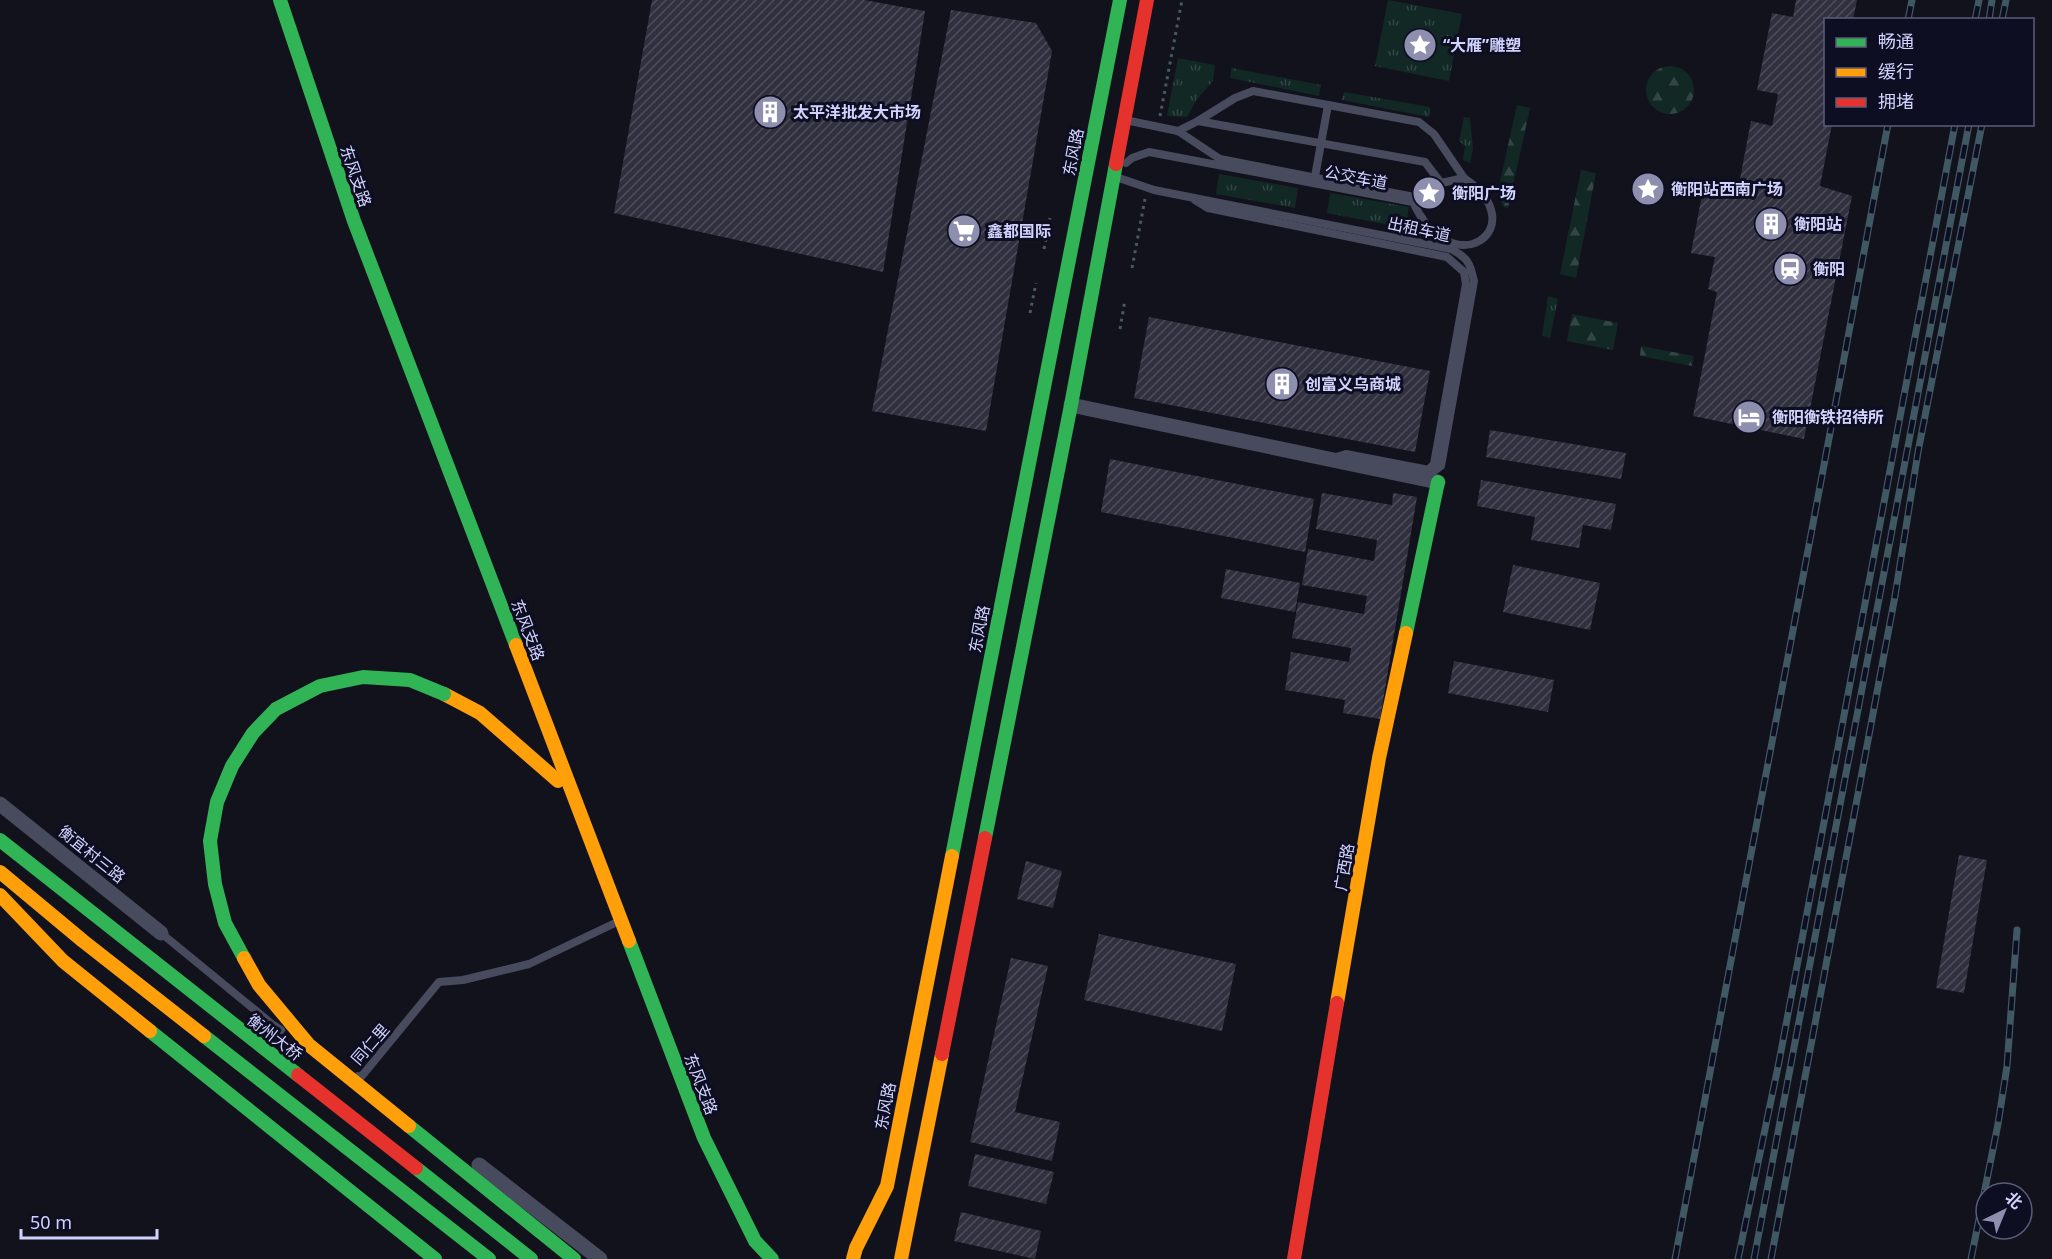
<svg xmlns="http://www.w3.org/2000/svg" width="2052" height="1259" viewBox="0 0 2052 1259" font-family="'Noto Sans','Noto Sans SC',sans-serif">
  <defs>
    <pattern id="grass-tufts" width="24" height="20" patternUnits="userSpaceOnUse" patternTransform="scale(1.5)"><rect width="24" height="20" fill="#112825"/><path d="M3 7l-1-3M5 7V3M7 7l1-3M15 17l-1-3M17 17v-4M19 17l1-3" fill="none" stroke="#334646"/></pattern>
    <pattern id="forest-firs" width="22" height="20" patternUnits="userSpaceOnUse" patternTransform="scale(1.5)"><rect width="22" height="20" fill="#112825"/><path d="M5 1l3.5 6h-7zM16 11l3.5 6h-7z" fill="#334646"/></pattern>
    <pattern id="building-hatch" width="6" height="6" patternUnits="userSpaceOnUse" patternTransform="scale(1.5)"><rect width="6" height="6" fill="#30303f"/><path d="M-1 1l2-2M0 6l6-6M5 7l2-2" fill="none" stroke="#4d4d5c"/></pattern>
  </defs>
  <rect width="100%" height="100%" fill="#12121d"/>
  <g fill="url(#grass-tufts)">
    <polygon points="1388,0 1462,14 1449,81 1375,66"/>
    <polygon points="1178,58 1215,65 1213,81 1197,99 1187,117 1167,116"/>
    <polygon points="1232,68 1321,85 1319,96 1230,78"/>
    <polygon points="1344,92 1430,107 1429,117 1342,100"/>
    <polygon points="1464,117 1470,118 1473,149 1470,163 1463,160 1465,146 1459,141"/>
    <polygon points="1219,174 1298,188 1295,208 1216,194"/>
    <polygon points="1330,193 1409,207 1405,228 1327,213"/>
    <polygon points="1548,296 1558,299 1550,338 1542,336"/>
  </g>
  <g fill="url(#forest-firs)">
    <circle cx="1670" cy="90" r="24"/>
    <polygon points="1517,105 1530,108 1508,208 1504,207 1497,195"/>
    <polygon points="1581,170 1596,173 1576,278 1560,274"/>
    <polygon points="1572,314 1618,323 1613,350 1567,341"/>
    <polygon points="1641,346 1694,356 1692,366 1640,356"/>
  </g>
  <g fill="url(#building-hatch)">
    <polygon points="652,0 864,0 925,11 883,272 614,213"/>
    <polygon points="1796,0 1857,0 1853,20 1826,20 1826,124 1832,124 1820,186 1852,196 1804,439 1693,416 1717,292 1708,289 1715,257 1691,253 1705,179 1739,184 1751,121 1772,126 1778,94 1757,90 1772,13 1793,17"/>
    <polygon points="951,10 1036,23 1052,51 986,431 872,411"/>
    <polygon points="1149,317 1430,371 1415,452 1134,398"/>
    <polygon points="1490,430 1626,453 1621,479 1486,457"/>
    <polygon points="1110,459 1314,499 1305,552 1101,512"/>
    <polygon points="1481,480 1616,504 1611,530 1583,525 1579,548 1531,540 1535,517 1477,506"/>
    <polygon points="1322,493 1392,505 1393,493 1417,497 1380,719 1343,713 1345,700 1285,690 1291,652 1349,662 1351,648 1292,638 1298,602 1364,614 1367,596 1302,585 1308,549 1374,561 1377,540 1316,529"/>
    <polygon points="1513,565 1600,583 1590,630 1503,612"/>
    <polygon points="1226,569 1300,583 1295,612 1221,598"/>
    <polygon points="1454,661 1554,680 1548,712 1448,693"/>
    <polygon points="1959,855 1987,860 1964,993 1936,988"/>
    <polygon points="1026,861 1062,871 1053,908 1017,899"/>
    <polygon points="1099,934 1236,964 1222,1031 1084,1000"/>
    <polygon points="1011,958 1048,966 1015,1112 1060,1122 1052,1161 970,1142"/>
    <polygon points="975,1154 1054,1172 1046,1204 968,1186"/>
    <polygon points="961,1212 1041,1231 1035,1259 954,1241"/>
  </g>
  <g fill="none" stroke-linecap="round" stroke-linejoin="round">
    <g stroke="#485961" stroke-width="3" stroke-dasharray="3 4.5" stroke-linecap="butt">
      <polyline points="1160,116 1182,0"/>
      <polyline points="1044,249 1050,218"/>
      <polyline points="1132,268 1145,199"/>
      <polyline points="1030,313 1036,283"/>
      <polyline points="1120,329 1125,300"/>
    </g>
    <g stroke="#484b5e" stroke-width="8">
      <polyline points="1198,121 1235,98 1253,91 1419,122 1434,134 1464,178"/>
      <polyline points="1178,131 1198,121 1425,162 1441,183"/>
      <path d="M1126,163L1132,158L1149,152L1413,202C1453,288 1536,226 1464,178L1441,183L1414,197L1220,159L1178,131L1130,121"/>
      <path d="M1119,178L1154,190L1451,249C1468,258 1470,263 1474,281L1441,466L1434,471L1346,454L1336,457"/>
      <polyline points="1314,182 1328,105"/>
      <polyline points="1195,200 1208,208 1447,257 1464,272 1466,284 1434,464 1428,470"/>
      <polyline points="161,933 272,1024 281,1030"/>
      <polyline points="358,1076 361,1077 439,982 463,980 529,964 613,924"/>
    </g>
    <g stroke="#484b5e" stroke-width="15">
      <polyline points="1071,405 1438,482"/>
      <polyline points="0,804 161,933"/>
      <polyline points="479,1165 600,1259"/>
    </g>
    <g stroke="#30b455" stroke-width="14">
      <polyline points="280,0 354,221 516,645"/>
      <polyline points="1406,633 1438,482"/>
      <polyline points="985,838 1071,405 1116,164"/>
      <polyline points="0,840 298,1075"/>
      <polyline points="952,856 1120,0"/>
      <polyline points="629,941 704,1138 755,1241 772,1259"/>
      <polyline points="150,1031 435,1259"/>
      <polyline points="204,1036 489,1259"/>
      <polyline points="416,1168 531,1259"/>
    </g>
    <g stroke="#ff9f0a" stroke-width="14">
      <polyline points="516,645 629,941"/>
      <polyline points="444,694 480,713 558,781"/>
      <polyline points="0,872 83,941 204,1036"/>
      <polyline points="0,895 63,961 150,1031"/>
      <polyline points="1337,1003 1379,758 1406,633"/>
      <polyline points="853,1259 856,1248 887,1186 952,856"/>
      <polyline points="901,1259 942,1054"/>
    </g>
    <g stroke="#e5322d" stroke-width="14">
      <polyline points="1116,164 1147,0"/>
      <polyline points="942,1054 985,838"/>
      <polyline points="298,1075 416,1168"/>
      <polyline points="1294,1259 1337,1003"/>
    </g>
    <defs>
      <g id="rail">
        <polyline points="1908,20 1912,0"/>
        <polyline points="1975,20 1979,0"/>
        <polyline points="1989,20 1992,0"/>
        <polyline points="2002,20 2006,0"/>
        <polyline points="1675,1259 1888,124"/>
        <polyline points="1738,1259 1779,1062 1955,124"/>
        <polyline points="1754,1259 1969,124"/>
        <polyline points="1771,1259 1895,596 1918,452 1982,124"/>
        <polyline points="1971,1259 1998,1124 2007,1066 2017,930"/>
      </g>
    </defs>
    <use href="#rail" stroke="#3f5862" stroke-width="7"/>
    <use href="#rail" stroke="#0e0e22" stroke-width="4.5" stroke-dasharray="14" stroke-linecap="butt"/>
    <g stroke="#30b455" stroke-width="14">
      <polyline points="244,958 225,923 215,884 210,841 217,802 232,766 253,733 276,709 320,686 363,677 410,680 444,694"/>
      <polyline points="409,1126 574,1259"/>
    </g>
    <polyline stroke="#ff9f0a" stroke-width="14" points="244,958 259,985 309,1045 409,1126"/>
  </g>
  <defs>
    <symbol id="sight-disc" viewBox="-11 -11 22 22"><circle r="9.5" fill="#8e8faf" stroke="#0e0e22"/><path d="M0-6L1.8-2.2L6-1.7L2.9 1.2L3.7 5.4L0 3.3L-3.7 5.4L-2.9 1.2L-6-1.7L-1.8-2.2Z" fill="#fff"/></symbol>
    <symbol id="building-disc" viewBox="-11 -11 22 22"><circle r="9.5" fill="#8e8faf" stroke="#0e0e22"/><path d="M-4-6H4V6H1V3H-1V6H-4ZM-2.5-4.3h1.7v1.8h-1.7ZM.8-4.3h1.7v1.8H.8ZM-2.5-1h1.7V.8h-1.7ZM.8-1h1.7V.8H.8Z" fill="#fff"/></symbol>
    <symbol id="supermarket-disc" viewBox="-11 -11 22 22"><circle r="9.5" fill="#8e8faf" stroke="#0e0e22"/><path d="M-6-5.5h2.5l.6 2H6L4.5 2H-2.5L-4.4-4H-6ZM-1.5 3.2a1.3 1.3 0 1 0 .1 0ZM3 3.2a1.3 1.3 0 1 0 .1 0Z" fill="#fff"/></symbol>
    <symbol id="station-disc" viewBox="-11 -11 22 22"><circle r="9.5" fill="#8e8faf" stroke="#0e0e22"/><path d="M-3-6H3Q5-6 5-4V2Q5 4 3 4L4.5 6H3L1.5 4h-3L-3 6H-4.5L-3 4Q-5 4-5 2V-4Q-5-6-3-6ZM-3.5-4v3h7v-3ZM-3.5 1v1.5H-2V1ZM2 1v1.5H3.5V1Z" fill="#fff"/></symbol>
    <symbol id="hotel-disc" viewBox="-11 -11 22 22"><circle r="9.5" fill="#8e8faf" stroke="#0e0e22"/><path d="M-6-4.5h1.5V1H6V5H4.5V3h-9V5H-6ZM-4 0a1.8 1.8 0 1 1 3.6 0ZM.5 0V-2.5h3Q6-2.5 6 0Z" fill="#fff"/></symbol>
  </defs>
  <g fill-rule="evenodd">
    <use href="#sight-disc" x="1401" y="26" width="38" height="38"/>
    <use href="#building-disc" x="751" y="93" width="38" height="38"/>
    <use href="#sight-disc" x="1629" y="170" width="38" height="38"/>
    <use href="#sight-disc" x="1410" y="174" width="38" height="38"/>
    <use href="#building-disc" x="1752" y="205" width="38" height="38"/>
    <use href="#supermarket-disc" x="945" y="212" width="38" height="38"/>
    <use href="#station-disc" x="1771" y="250" width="38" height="38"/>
    <use href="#building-disc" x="1263" y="365" width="38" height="38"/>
    <use href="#hotel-disc" x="1730" y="398" width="38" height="38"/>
  </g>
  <g text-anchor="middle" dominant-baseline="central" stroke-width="6" stroke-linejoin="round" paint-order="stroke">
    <g font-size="16" font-weight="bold" fill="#d1d3fe" stroke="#0e0e22" text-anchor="start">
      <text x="1443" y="45">“大雁”雕塑</text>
      <text x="793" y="112">太平洋批发大市场</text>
      <text x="1671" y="189">衡阳站西南广场</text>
      <text x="1452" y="193">衡阳广场</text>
      <text x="1794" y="224">衡阳站</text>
      <text x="987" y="231">鑫都国际</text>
      <text x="1813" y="269">衡阳</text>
      <text x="1305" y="384">创富义乌商城</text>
      <text x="1772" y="417">衡阳衡铁招待所</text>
    </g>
    <g font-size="16" fill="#d1d3fe" stroke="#0e0e22">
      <text transform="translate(1073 152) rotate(-79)">东风路</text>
      <text transform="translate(356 176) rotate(71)">东风支路</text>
      <text transform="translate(1356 177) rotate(11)">公交车道</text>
      <text transform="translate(1419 229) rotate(12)">出租车道</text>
      <text transform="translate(979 629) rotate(-79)">东风路</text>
      <text transform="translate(528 630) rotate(69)">东风支路</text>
      <text transform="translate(92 854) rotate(39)">衡宜村三路</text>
      <text transform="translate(1344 867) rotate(-80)">广西路</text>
      <text transform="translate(275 1037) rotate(38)">衡州大桥</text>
      <text transform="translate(370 1044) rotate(-49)">同仁里</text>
      <text transform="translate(701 1084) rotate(69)">东风支路</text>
      <text transform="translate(885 1106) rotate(-79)">东风路</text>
    </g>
  </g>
  <rect x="1824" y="18" width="210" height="108" fill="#0e0e22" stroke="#5c5d7a" stroke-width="1.5"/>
  <rect x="1836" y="38" width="30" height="9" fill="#30b455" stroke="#5c5d7a" stroke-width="1.5"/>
  <text x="1878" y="48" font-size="18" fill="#d1d3fe">畅通</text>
  <rect x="1836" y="68" width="30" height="9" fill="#ff9f0a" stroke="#5c5d7a" stroke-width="1.5"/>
  <text x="1878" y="78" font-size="18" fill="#d1d3fe">缓行</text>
  <rect x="1836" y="98" width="30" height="9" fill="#e5322d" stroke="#5c5d7a" stroke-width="1.5"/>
  <text x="1878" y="108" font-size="18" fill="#d1d3fe">拥堵</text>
  <g transform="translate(2004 1211) rotate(43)"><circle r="28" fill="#0e0e22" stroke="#5c5d7a" stroke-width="1.5"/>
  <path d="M0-4.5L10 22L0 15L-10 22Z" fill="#8e8faf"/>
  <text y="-9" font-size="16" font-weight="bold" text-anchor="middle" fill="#d1d3fe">北</text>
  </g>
  <path d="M21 1229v9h136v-9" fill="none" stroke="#d1d3fe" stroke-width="3"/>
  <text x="30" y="1229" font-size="18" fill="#d1d3fe" stroke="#0e0e22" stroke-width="4.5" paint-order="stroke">50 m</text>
</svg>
